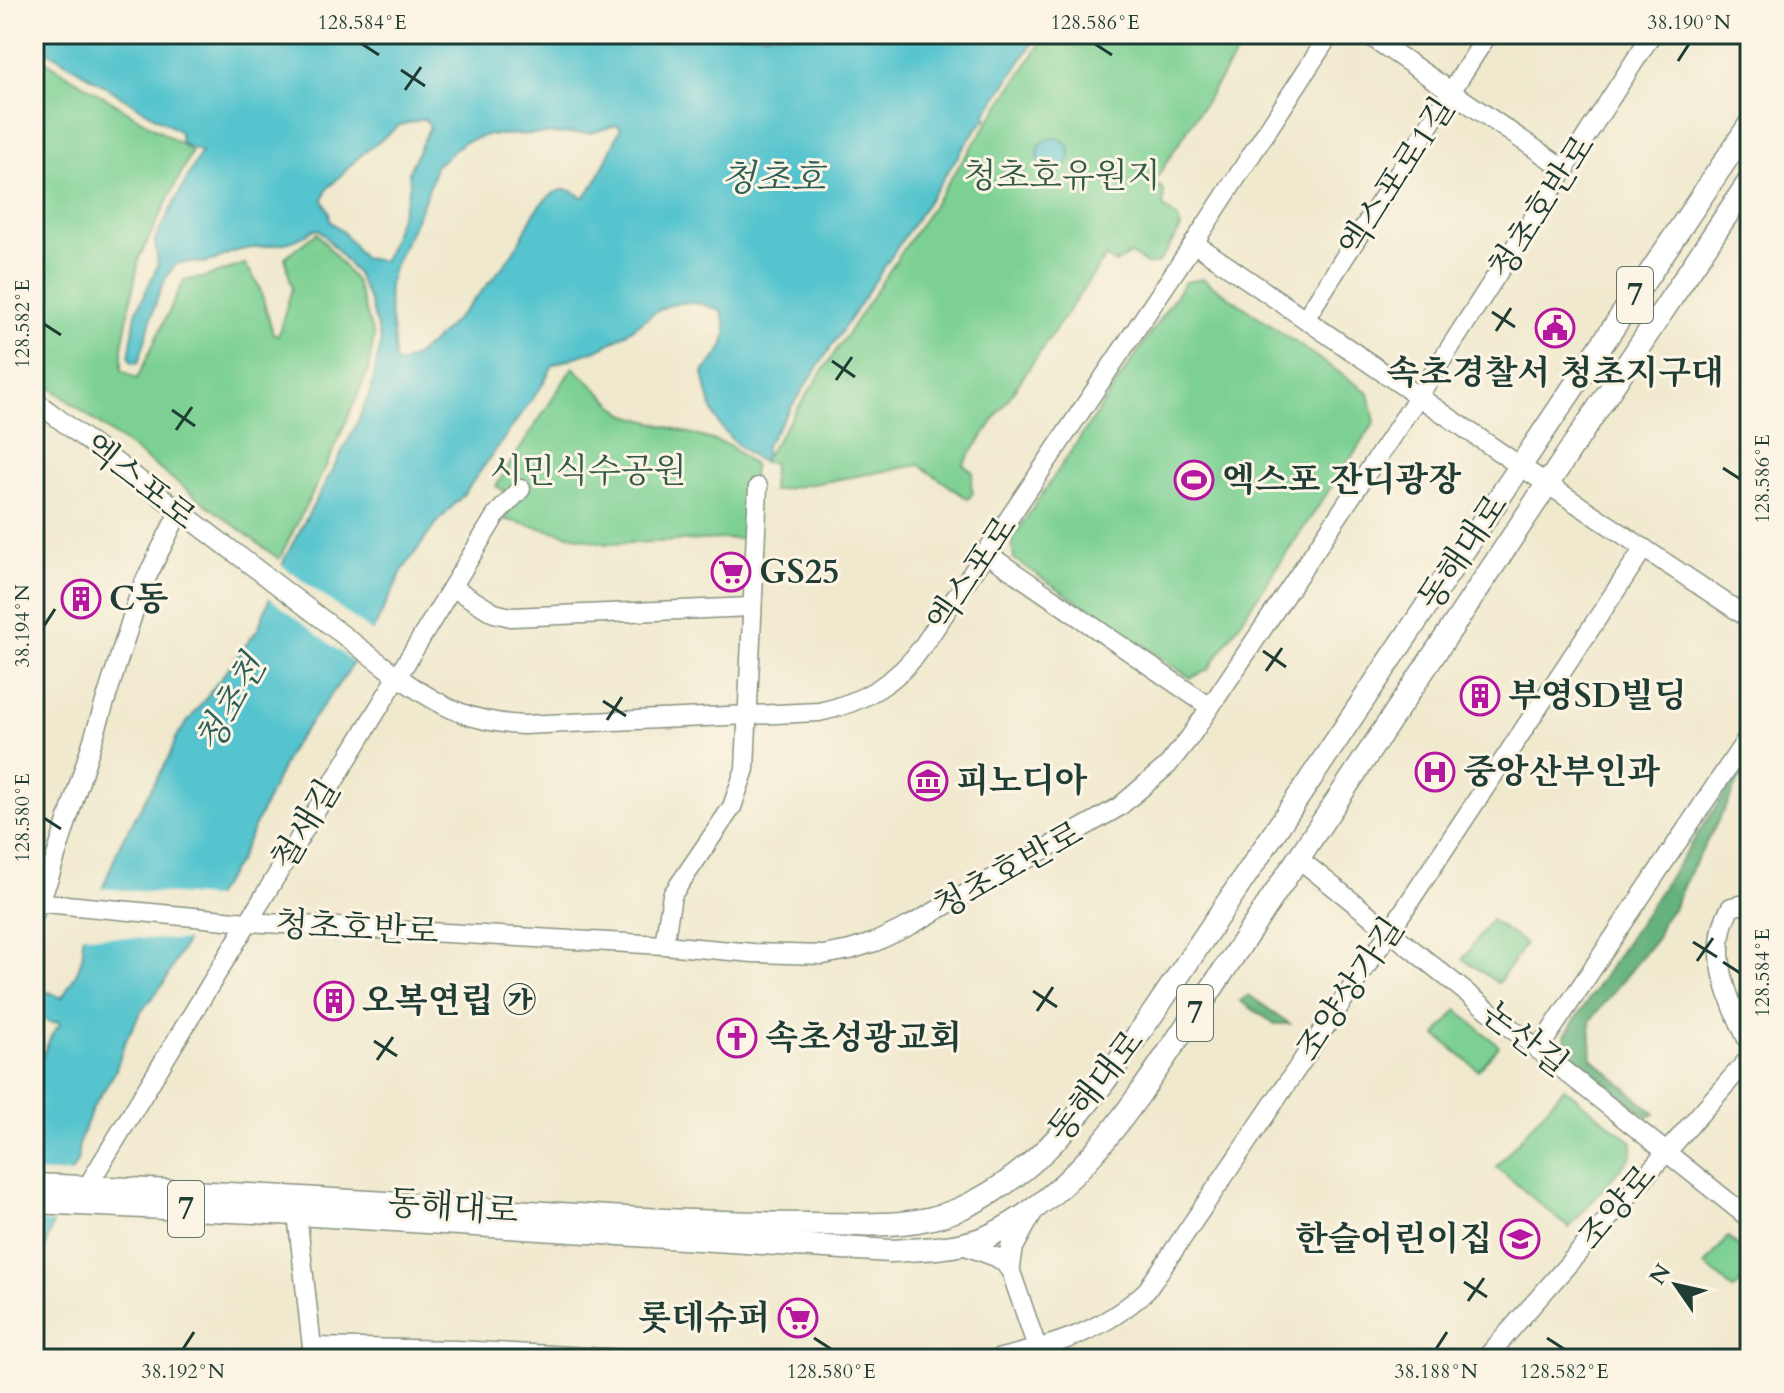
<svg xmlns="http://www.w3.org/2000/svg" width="1784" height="1393" viewBox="0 0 1784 1393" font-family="Cardo,'Noto Serif KR',serif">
  <rect width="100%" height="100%" fill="#fcf5e5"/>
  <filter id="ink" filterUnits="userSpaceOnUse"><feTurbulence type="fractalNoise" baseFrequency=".0125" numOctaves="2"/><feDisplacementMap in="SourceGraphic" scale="16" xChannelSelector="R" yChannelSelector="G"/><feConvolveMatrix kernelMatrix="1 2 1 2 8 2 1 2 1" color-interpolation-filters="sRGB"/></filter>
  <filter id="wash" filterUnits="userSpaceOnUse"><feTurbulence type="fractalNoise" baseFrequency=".006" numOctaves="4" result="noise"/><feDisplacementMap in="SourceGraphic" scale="32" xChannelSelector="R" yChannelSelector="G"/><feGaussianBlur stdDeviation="1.8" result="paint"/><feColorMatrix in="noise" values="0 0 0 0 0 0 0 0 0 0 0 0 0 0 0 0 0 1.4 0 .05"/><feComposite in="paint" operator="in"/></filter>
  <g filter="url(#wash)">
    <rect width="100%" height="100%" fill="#f0e9ce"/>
    <g fill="#7cd093" stroke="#4e8664" stroke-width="2">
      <polygon points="1047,34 1249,34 1154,182 1164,190 1163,206 1178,219 1181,228 1158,264 1147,264 1130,254 1115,263 1105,257 963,465 973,472 971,484 973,493 968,499 919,465 772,491 773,463 762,462"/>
      <polygon points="34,54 192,151 139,258 122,347 122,370 137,379 184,280 202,278 245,264 259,286 273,333 278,336 292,288 285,257 317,233 356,282 374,337 368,371 331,456 279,559 34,375"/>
      <polygon points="1203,279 1369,393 1375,422 1208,670 1191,678 1014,559 1012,539 1185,282"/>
      <polygon points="573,367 624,414 729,445 754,466 747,538 607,544 503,519 516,498 496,486"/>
      <polygon points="1491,920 1525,944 1498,983 1463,959"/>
      <polygon points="1457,1010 1499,1046 1478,1070 1436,1035"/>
      <polygon points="1564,1088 1632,1142 1632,1155 1569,1228 1496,1167"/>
      <polygon points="1728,1237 1750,1256 1750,1272 1734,1290 1705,1265"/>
    </g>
    <g fill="#65b27d" stroke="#427858" stroke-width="2">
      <polygon points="1750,755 1750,763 1735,786 1729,801 1685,882 1673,909 1663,921 1657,938 1590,1021 1592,1058 1655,1114 1648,1117 1567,1051 1565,1035"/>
      <polygon points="1249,995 1290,1024 1275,1024 1240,1001"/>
    </g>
    <g fill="#57c4ce" stroke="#3b8081" stroke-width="2" fill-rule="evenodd">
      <path d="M34,34H1039L986,113L987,118L976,129L764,448L766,455L762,460H757C718,431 712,420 703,372C721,353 734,339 721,311C664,285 650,324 605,346C588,355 570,357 553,365L541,387L463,495L436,524L402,571L377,623L347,673L290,750L239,860L193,928L164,983L140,1013L125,1042L115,1072L93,1107L79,1143L77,1162L68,1178L46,1244L34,1270V1074C44,1060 47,1035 60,1025L58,1021L53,1023C37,1017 34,1013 34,996L49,992L62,998C73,980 87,960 82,939L121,842L169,757L177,736L258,629L285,558L354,430L371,390L381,341L370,302L357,274L320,230L314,229C292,248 264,244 237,251C227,253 218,260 208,262C196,265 181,257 172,269C154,291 149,336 138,363L132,362L129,358L136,313L158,265L155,240L201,152L181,143L180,132L34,43ZM425,119L430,126L409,171L410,184L407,196L387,254L383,261L363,258L344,233L330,221L329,212L323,200L327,189L360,156L400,125ZM617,125L621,128L596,182L585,196L581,197C571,187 559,188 548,197C531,211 525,236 512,254C497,277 422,361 399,364L394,360C397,330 382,300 392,272C399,253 437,180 434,167L464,142L487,135L590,133Z"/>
      <circle cx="1054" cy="154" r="16"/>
    </g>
    <g fill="#f0e9ce">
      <polygon points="279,563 375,634 357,665 267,596"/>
      <polygon points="98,888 212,897 219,897 190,941 79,935"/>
      <polygon points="34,1172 75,1174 65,1196 57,1223 34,1221"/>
    </g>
  </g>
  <g filter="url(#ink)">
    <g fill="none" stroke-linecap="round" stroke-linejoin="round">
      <defs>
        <g id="minor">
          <polyline points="1367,34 1566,170"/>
          <polyline points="1194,243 1520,466 1750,619"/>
          <polyline points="1305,319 1488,34"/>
          <path d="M34,400L397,676C441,707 469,722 523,725L819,712C862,703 897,683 923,646L1194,243L1330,34"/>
          <polyline points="986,553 1210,707"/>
          <polyline points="452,587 494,613 511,617 752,607"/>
          <polyline points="1299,859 1750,1219"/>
          <polyline points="34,902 247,922 664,945 753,953 823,955 850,950 875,942 911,925 1119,807 1168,765 1190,737 1418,397 1652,34"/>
          <path d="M1750,903L1731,907C1705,949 1730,1005 1750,1045"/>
          <polyline points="35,912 49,878 141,589 179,512"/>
          <polyline points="664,945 672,895 732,807 745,769 758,487"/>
          <polyline points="1538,1050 1750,734"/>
          <polyline points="87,1187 496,515 521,489"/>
          <polyline points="297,1214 313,1356"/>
          <polyline points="960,1244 996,1257 1009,1266 1041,1359"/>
          <polyline points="312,1347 456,1350 627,1359"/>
          <path d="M997,1359C1055,1345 1103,1332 1147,1290L1382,943L1644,548"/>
          <polyline points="1485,1359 1750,1057"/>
        </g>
        <g id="major">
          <path d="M34,1185C221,1192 407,1204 594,1216C667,1221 740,1223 813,1224C863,1224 911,1229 957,1210C1048,1172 1101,1086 1156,1009L1750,124"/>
          <path d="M34,1202L297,1214L891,1251C924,1249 963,1249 993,1234C1089,1186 1145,1084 1204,1000L1750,180"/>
          <polyline points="1009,1266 1012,1247 1031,1212"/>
        </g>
      </defs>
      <use href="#minor" stroke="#889381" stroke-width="21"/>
      <use href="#major" stroke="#889381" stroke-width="25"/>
      <use href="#minor" stroke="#fff" stroke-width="18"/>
      <use href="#major" stroke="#fff" stroke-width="22"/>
    </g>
  </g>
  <path fill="none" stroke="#1f3d34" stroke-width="3" d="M362,44L379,55M1095,44L1112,55M1678,61L1689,44M401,70L425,86M405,90L421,67M1492,312L1515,327M44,324L61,335M1496,331L1511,308M832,361L855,377M836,380L852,357M172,410L195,426M176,430L192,407M1723,468L1740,479M44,626L55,609M1263,651L1286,667M1266,671L1282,648M603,701L626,716M607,720L622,697M44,818L61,829M1693,942L1717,957M1697,961L1713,938M1723,962L1740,973M1033,991L1057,1007M1037,1011L1053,987M374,1041L397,1056M377,1060L393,1037M1464,1282L1487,1297M1468,1301L1484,1278M814,1338L831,1349M1547,1338L1564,1349M183,1349L194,1332M1436,1349L1447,1332"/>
  <defs>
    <symbol id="civic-ring" viewBox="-11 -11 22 22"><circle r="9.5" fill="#fcf5e5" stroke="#b5179e" stroke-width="1.5"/><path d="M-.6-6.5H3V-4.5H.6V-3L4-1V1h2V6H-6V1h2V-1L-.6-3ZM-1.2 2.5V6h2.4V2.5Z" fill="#b5179e"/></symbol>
    <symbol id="stadium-ring" viewBox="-11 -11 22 22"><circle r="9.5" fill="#fcf5e5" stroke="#b5179e" stroke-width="1.5"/><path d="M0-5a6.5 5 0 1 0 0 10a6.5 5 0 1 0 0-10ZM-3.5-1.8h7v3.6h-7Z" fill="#b5179e"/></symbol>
    <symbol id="supermarket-ring" viewBox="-11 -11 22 22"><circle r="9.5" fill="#fcf5e5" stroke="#b5179e" stroke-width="1.5"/><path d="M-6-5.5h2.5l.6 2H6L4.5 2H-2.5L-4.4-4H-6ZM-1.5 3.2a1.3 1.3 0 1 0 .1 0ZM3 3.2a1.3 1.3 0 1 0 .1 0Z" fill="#b5179e"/></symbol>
    <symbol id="building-ring" viewBox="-11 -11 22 22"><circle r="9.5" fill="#fcf5e5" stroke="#b5179e" stroke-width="1.5"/><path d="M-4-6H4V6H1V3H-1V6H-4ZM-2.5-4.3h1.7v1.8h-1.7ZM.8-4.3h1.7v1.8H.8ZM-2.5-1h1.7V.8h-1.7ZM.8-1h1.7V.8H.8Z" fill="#b5179e"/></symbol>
    <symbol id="hospital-ring" viewBox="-11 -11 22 22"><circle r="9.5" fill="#fcf5e5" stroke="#b5179e" stroke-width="1.5"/><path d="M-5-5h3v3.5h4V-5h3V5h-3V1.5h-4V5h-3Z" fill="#b5179e"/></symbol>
    <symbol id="museum-ring" viewBox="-11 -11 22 22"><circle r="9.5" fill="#fcf5e5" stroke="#b5179e" stroke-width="1.5"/><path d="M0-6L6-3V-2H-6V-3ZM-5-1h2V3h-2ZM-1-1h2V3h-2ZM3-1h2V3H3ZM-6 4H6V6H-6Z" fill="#b5179e"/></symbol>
    <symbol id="church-ring" viewBox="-11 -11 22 22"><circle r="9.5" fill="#fcf5e5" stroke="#b5179e" stroke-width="1.5"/><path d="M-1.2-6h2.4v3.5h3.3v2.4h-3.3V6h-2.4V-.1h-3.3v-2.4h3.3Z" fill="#b5179e"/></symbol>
    <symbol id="school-ring" viewBox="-11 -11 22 22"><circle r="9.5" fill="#fcf5e5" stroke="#b5179e" stroke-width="1.5"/><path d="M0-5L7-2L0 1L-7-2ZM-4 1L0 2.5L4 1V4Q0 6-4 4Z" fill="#b5179e"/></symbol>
  </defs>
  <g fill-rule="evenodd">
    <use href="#civic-ring" x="1533" y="306" width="44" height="44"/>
    <use href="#stadium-ring" x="1172" y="458" width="44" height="44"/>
    <use href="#supermarket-ring" x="709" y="550" width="44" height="44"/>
    <use href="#building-ring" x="59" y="577" width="44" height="44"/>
    <use href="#building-ring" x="1458" y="674" width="44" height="44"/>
    <use href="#hospital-ring" x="1413" y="750" width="44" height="44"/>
    <use href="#museum-ring" x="906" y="759" width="44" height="44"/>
    <use href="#building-ring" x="312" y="979" width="44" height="44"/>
    <use href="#church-ring" x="715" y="1016" width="44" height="44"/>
    <use href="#school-ring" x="1498" y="1217" width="44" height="44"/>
    <use href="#supermarket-ring" x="776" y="1296" width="44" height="44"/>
  </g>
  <g text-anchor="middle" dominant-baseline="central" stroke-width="6" stroke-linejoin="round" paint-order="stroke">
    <g fill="#fcf5e5" stroke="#617469" stroke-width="2">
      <rect x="1617" y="267" width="36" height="56" rx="6"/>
      <rect x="1177" y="985" width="36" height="56" rx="6"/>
      <rect x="168" y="1181" width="36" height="56" rx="6"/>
    </g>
    <g font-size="32" font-weight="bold" fill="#1f3d34">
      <text x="1635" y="295">7</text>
      <text x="1195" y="1013">7</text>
      <text x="186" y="1209">7</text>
    </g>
    <g font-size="34" fill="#325a47" stroke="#fcf5e5">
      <text x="1062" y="176">청초호유원지</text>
      <text x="588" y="471">시민식수공원</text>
    </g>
    <g font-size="34" fill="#1f3d34" stroke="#fcf5e5">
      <text transform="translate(1397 177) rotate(-57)">엑스포로1길</text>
      <text transform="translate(1542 207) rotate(-57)">청초호반로</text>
      <text transform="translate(140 482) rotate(38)">엑스포로</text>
      <text transform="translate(1463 552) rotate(-56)">동해대로</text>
      <text transform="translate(972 574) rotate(-56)">엑스포로</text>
      <text transform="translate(306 825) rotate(-59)">철새길</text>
      <text transform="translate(1008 870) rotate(-29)">청초호반로</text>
      <text transform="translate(357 928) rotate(3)">청초호반로</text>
      <text transform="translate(1350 989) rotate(-56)">조양상가길</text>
      <text transform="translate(1525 1039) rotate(38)">논산길</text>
      <text transform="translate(1096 1086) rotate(-52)">동해대로</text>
      <text transform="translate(453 1207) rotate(4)">동해대로</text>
      <text transform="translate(1617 1207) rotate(-49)">조양로</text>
    </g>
    <g font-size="34" font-weight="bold" fill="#1f3d34" stroke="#fcf5e5" text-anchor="start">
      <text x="1555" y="373" text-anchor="middle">속초경찰서 청초지구대</text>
      <text x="1222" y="480">엑스포 잔디광장</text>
      <text x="759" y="572">GS25</text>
      <text x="109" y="599">C동</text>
      <text x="1508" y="696">부영SD빌딩</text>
      <text x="1463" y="772">중앙산부인과</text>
      <text x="956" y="781">피노디아</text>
      <text x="362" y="1001">오복연립 ㉮</text>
      <text x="765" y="1038">속초성광교회</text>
      <text x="1492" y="1239" text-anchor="end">한슬어린이집</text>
      <text x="770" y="1318" text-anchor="end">롯데슈퍼</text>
    </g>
    <g font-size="36" font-style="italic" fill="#2d5f5a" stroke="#fcf5e5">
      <text x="773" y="178">청초호</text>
      <text transform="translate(231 704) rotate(-61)">청초천</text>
    </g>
  </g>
  <rect width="1784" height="1393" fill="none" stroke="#fcf5e5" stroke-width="88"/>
  <g transform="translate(1676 1285) rotate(304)" stroke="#fcf5e5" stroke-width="6" paint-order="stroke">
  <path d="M0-6L14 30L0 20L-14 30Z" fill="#1f3d34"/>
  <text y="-12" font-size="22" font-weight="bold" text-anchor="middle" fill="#1f3d34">N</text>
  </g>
  <rect x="44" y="44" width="1696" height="1305" fill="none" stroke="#1f3d34" stroke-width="3"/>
  <g font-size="20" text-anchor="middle" fill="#1f3d34">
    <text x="362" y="29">128.584°E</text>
    <text x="1095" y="29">128.586°E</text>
    <text x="1689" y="29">38.190°N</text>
    <text transform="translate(22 324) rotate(-90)" y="7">128.582°E</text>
    <text transform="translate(1762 479) rotate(-90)" y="7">128.586°E</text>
    <text transform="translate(22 626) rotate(-90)" y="7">38.194°N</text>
    <text transform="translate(22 818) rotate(-90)" y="7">128.580°E</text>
    <text transform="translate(1762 973) rotate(-90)" y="7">128.584°E</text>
    <text x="183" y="1378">38.192°N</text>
    <text x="831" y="1378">128.580°E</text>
    <text x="1436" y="1378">38.188°N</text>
    <text x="1564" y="1378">128.582°E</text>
  </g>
</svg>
